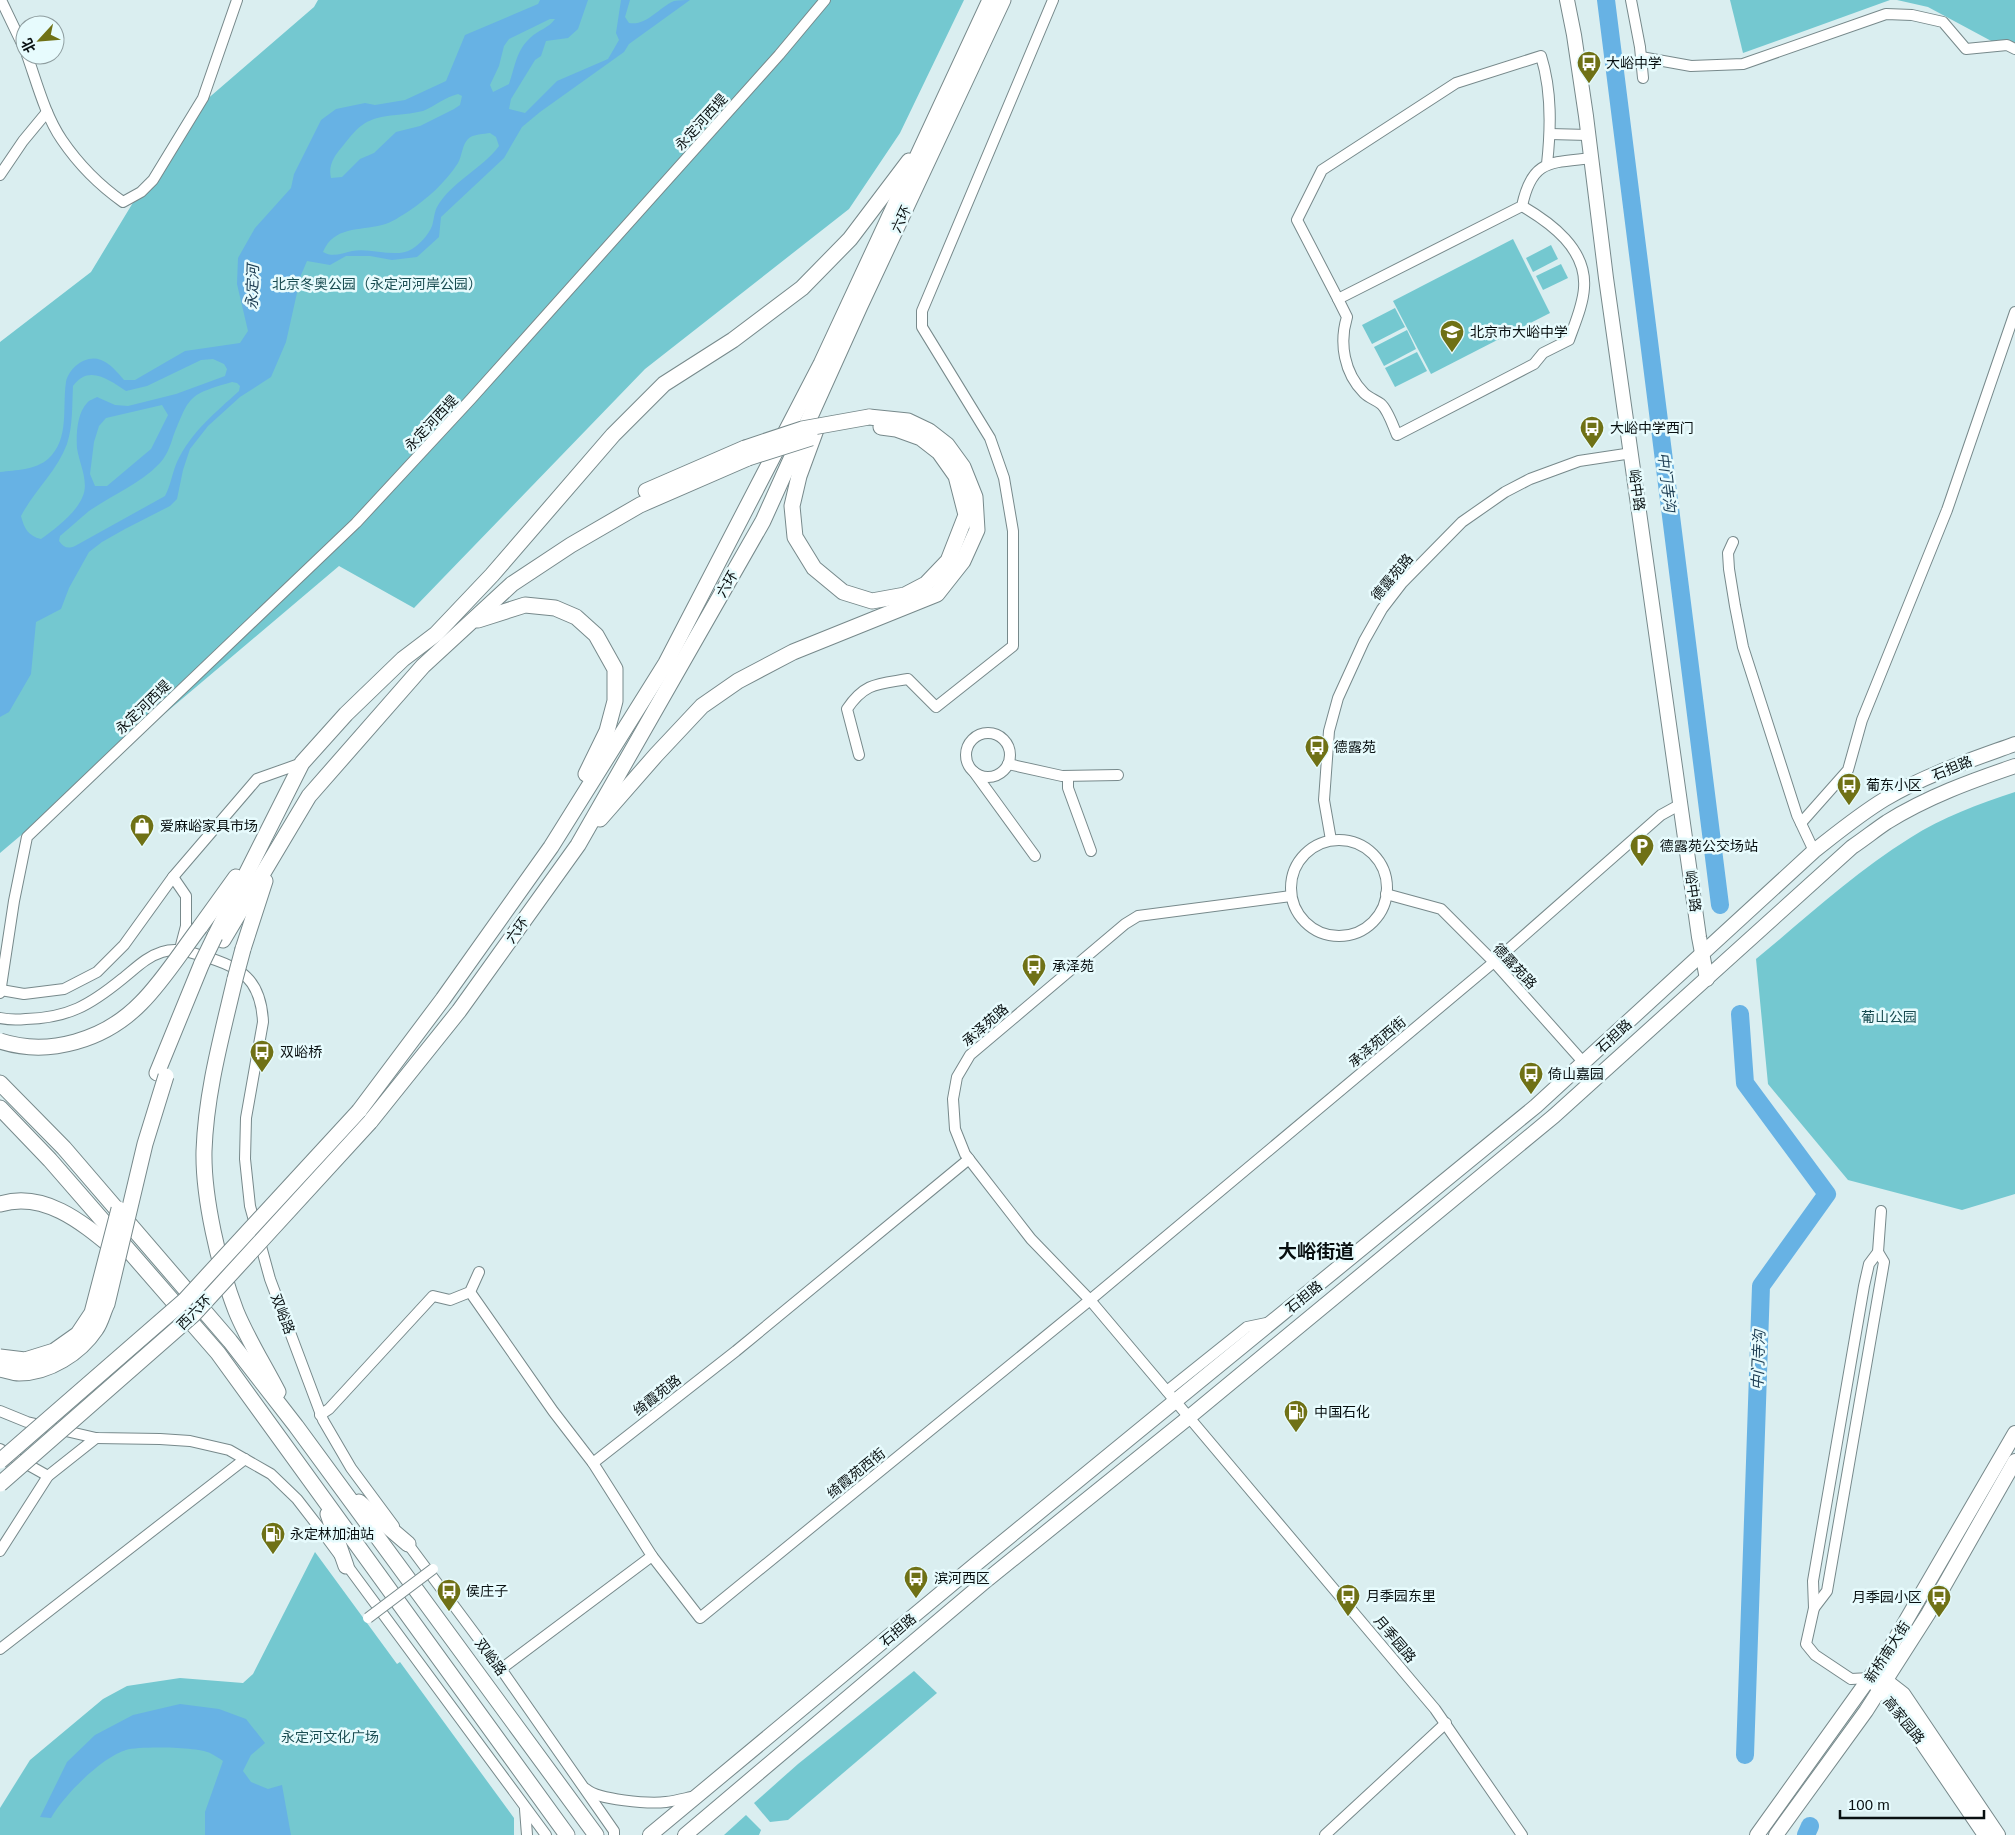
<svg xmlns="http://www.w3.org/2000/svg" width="2015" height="1835" viewBox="0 0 2015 1835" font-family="Arial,'Noto Sans SC',sans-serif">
  <rect width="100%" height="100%" fill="#daeef0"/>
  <g fill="#74c8d0">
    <polygon points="318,0 964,0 900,133 849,209 645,369 414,608 339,566 0,853 0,342 91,272 183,120 314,7"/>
    <polygon points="1730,0 1890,0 1743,53"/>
    <polygon points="1897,0 2015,0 2015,42 1995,43 1928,7"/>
    <polygon points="1513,239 1550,313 1431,374 1393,301"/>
    <polygon points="1551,245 1558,259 1533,272 1526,258"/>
    <polygon points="1561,264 1568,278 1543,290 1536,276"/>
    <polygon points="1395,308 1405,327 1372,344 1362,325"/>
    <polygon points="1407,330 1416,349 1384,366 1374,347"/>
    <polygon points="1417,352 1427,371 1395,387 1385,368"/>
    <path d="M2015,792V1194L1962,1210L1848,1180L1768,1084L1756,959C1806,918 1855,872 1910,838C1942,817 1979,804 2015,792Z"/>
    <polygon points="315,1552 397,1664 400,1662 514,1818 514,1835 0,1835 0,1808 30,1760 103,1699 127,1686 180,1678 243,1683 253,1674"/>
    <polygon points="914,1671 937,1693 788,1820 770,1822 754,1803 798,1764"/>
    <polygon points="746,1815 761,1830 759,1835 724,1835"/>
  </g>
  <g fill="#67b2e4" fill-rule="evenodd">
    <path d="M540,0H588L578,29L568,38L546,41L541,56L535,60L511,99L509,109L525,113L557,81L608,59L619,40L616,33L621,0H630L625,17L629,23C647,26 658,8 674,1C679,0 685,0 690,0L629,44L624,52L540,112L522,127L504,158L441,217L439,237L417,257L392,260L370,256H346L330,265L307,261L301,275L286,342L271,377L240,397L208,426L190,449L183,470L177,499L170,506L125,529L102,542L89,552L69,588L61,609L36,622L31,674L9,712L0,717V472C16,470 35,470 48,459C70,439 62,408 66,382C69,368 86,354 101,360C110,363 118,373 124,380H135L185,351L240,343L248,331L237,284L238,258L255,228L291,188L294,174L321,120L336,109L365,103L375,105L405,100L446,81L465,35L538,4ZM550,19H555C549,28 538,30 530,38C516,51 515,67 509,84L493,92L490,85L499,66L504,46L509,39ZM458,94L462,96L460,105L454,109L420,126L396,132L374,153L360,159L342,177L331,178C328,166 334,156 342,147C360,124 366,118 396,115C405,114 415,113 423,111C435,106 445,97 458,94ZM490,133L496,137L499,146C482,169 451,182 437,207C434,213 434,220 432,226C429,234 420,244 412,249C396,259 371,247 352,251C342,253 333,258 323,252C334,226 359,231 382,225C391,223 401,216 409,211C427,199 446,182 458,163C462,156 462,145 468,139C473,134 484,134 490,133ZM213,359L224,364L227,369L225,376L176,394L128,406L115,405L97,397C94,399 89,400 87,403C77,413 76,435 77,448C79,463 90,483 82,498C75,514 55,529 41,539C28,536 24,528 21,516C34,491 57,471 67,444C73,426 72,405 73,386C89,364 109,380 126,391L147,386L201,360ZM232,382L237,383L240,386L239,391C216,412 190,433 177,462C172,473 171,485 165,496L75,546C68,549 64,548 59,541L60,536C70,528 79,519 89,511C112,495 140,484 159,464C166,457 170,447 173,437C190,395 188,395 232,382ZM162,405L168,415L151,449L107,486H95L90,474L94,442L99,426L106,418Z"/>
    <path d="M180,1704L219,1709L246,1719L265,1743L251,1755L243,1771L251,1782L268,1789L282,1785L291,1835H205V1812L223,1761C219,1758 214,1755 210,1753C197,1747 140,1746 126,1750C102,1757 63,1796 51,1818L40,1817L67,1762L95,1735L133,1715Z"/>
  </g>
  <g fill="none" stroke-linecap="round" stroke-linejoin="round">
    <g stroke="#67b2e4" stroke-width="18">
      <polyline points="1606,0 1720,905"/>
      <polyline points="1740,1014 1745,1083 1827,1194 1761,1286 1745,1755"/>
      <polyline points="1806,1835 1810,1826"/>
    </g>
    <defs>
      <g id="minor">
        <polyline points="1,0 25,50"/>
        <polyline points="1631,0 1640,47 1643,78"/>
        <path d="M27,55C37,83 45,115 62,140C79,165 99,185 123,202L141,192L153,180L203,98L237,0"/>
        <polyline points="1641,57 1691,66 1743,64 1886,14 1912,15 1943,22 1966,49 2007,45 2015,49"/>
        <polyline points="1550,134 1588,135"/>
        <path d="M1547,164C1551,128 1552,91 1541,56L1456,83L1322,170L1297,220L1338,299L1522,206C1532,159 1550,163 1592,158"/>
        <polyline points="0,175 23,141 47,112"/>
        <path d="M1338,299L1347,317C1339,343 1344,373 1364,393C1369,398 1376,400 1381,404C1388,410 1393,426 1397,435L1534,364L1543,353L1569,340C1575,323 1583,305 1584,288C1587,249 1551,223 1522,206"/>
        <polyline points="1733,542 1728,553 1729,569 1735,606 1743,647 1797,815 1814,851"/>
        <circle cx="988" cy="755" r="22"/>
        <path d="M859,755L847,709C865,682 879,684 908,679L936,707L1013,646V531L1004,478L990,438L922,327V311L1053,0"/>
        <polyline points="1008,764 1062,776 1118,775"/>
        <polyline points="974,772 1035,856"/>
        <polyline points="1068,776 1068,788 1091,851"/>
        <polyline points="1801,823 1848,770 1862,720 1947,510 2015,312"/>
        <polyline points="1331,840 1324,800 1329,731 1338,698 1364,641 1382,609 1402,583 1462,522 1505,492 1530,479 1579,461 1632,453"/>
        <circle cx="1339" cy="888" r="48"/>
        <polyline points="173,877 186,896 186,926 180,949"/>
        <polyline points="1386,894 1441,909 1494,962 1584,1063"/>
        <polyline points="1291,896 1138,916 1125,924 970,1055 957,1077 953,1099 955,1129 965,1154 1031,1239 1090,1300 1435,1709 1522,1835"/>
        <polyline points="1,990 24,994 64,989 97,972 124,945 173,877 257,779 302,763"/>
        <polyline points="0,993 14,901 27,837 356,523 471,399 779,55 825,0"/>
        <path d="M0,1018C9,1020 17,1020 26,1019C68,1018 90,1005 122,979C136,968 146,957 162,952C177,947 189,952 203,956C241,967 261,979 263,1022L246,1118L245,1159L250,1206L270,1279L323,1420L351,1468L394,1526"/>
        <polyline points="470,1292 553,1411 593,1463"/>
        <polyline points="1167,1391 1247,1327 1271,1322"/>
        <polyline points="0,1411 27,1422 96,1438 160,1439 190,1441 229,1450 271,1474 297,1499 321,1530 546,1835"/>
        <polyline points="320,1415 329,1409 433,1296 450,1300 470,1292 479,1272"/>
        <polyline points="0,1449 48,1476"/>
        <polyline points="405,1540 501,1669 614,1831 614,1835"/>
        <polyline points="0,1551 48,1476 96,1438"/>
        <polyline points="652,1556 700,1618 1090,1300 1494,962 1661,815 1681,804"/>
        <polyline points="1814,1608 1827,1591 1884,1262 1878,1252"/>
        <polyline points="0,1649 245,1459"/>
        <polyline points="501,1669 652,1556 593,1463 736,1351 969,1159"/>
        <polyline points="1870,1678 1851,1679 1815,1655 1806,1644 1814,1608 1813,1581 1864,1286 1869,1264 1878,1252 1881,1211"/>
        <path d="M586,1789C598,1800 649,1804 666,1802C676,1801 686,1798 696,1796"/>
        <polyline points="525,1809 527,1835"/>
        <polyline points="1325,1835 1446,1723"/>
      </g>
      <g id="major">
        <polyline points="1567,0 1574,35 1586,116 1606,278 1699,937 1707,979"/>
        <polyline points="1876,1679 1885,1680 1903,1694 1998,1835"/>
        <polyline points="1874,1683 1893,1702 1913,1729 1985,1835"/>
        <path d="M650,1835L976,1564L1536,1106L1814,851C1837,833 1860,814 1885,799C1925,775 1971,760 2015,744"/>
        <path d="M685,1835L988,1579L1188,1418L1554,1116L1852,847C1864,839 1875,830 1887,822C1927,797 1971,781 2015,766"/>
        <polyline points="1757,1835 1886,1655 2015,1433"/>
        <polyline points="1776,1835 1866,1711 1928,1614 2015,1461"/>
      </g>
      <g id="highway">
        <polyline points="817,427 799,476 792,506 795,537 814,568 843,592 872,601 905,595 926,584 948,561 966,515 956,476 939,452 921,438 896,429 881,427"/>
        <polyline points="646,491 745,448"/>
        <polyline points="478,620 525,605 555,608 576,617 596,635 615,669 615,701 607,731 586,774"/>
        <polyline points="600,819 656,755 702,706 738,681 793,652 937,594 963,561 977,530 975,497 963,467 947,445 929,431 908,421 869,417"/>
        <polyline points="200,927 236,877"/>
        <polyline points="215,936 302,763 346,714 403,659 436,634 492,575 613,435 664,384 733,340 802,288 850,239 909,161"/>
        <polyline points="223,940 309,796 423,666 512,584 571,545 640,505 748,458"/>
        <polyline points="243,949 265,881"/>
        <path d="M235,979C222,1035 206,1092 204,1151C203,1197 219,1267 236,1311C247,1338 264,1365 278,1392"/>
        <polyline points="157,1073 202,963"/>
        <polyline points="0,1083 64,1148 230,1341 296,1426 596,1835"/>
        <polyline points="0,1108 50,1160 218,1353 567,1835"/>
        <polyline points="359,1111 443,999 551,847 666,663 821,364 990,0"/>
        <polyline points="370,1122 459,1011 578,845 763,521 860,306 1003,0"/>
        <path d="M0,1204C46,1190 85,1225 118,1252"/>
        <polyline points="359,1502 408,1544"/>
        <polyline points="328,1514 346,1566"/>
      </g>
    </defs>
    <use href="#minor" stroke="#77898b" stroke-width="12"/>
    <use href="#major" stroke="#77898b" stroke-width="16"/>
    <use href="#highway" stroke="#77898b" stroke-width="17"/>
    <use href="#minor" stroke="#fff" stroke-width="10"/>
    <use href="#major" stroke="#fff" stroke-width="14"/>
    <use href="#highway" stroke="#fff" stroke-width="15"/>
    <defs>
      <polyline id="minor-bridge" points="368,1618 433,1569"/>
      <g id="highway-bridge">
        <polyline points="745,448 802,429 869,417"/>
        <polyline points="748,458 811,438"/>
        <polyline points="202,963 215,936"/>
        <polyline points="235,979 243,949"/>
        <path d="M0,1041C49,1057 105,1040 141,1003C163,981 181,952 200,927"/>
        <polyline points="0,1357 25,1360 54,1351 78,1334 92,1313 119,1209"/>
        <path d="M0,1369C6,1370 13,1373 19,1373C49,1373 80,1353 96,1329C101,1322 103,1312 107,1304L145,1144L166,1076"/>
        <polyline points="0,1461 184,1301 359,1111"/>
        <polyline points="0,1484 194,1314 370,1122"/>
      </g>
    </defs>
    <use href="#minor-bridge" stroke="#77898b" stroke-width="12" stroke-linecap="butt"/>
    <use href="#highway-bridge" stroke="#77898b" stroke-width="17" stroke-linecap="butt"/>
    <use href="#minor-bridge" stroke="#fff" stroke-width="10"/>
    <use href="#highway-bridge" stroke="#fff" stroke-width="15"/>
  </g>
  <defs>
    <symbol id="bus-pin" viewBox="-11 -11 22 30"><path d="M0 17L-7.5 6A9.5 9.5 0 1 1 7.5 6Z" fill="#6f7116" stroke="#e7fbfd"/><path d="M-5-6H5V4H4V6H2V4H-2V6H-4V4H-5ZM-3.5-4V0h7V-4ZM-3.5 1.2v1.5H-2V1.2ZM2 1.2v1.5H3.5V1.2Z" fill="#fff"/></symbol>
    <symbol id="school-pin" viewBox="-11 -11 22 30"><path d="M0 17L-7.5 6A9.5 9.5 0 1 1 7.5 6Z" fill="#6f7116" stroke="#e7fbfd"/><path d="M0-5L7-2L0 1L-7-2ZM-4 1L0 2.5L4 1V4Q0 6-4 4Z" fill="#fff"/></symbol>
    <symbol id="shop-pin" viewBox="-11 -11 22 30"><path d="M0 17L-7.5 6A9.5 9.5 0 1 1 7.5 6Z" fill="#6f7116" stroke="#e7fbfd"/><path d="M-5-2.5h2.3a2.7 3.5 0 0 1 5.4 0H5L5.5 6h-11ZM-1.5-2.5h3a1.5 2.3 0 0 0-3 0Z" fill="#fff"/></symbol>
    <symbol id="parking-pin" viewBox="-11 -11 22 30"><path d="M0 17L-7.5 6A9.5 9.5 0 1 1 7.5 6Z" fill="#6f7116" stroke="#e7fbfd"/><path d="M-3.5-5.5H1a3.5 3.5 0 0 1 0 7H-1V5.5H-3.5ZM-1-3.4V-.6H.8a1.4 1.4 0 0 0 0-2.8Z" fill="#fff"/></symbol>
    <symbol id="fuel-pin" viewBox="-11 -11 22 30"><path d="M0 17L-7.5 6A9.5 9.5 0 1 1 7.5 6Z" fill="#6f7116" stroke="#e7fbfd"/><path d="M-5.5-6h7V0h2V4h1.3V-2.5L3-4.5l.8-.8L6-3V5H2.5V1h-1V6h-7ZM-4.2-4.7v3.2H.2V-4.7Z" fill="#fff"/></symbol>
  </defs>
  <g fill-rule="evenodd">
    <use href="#bus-pin" x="1575" y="49" width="28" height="38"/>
    <use href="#school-pin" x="1438" y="318" width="28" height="38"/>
    <use href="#bus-pin" x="1578" y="414" width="28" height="38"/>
    <use href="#bus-pin" x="1303" y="733" width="28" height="38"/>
    <use href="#bus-pin" x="1835" y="771" width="28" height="38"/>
    <use href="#shop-pin" x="128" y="812" width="28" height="38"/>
    <use href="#parking-pin" x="1628" y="832" width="28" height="38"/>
    <use href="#bus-pin" x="1020" y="952" width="28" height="38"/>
    <use href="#bus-pin" x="248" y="1038" width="28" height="38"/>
    <use href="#bus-pin" x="1517" y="1060" width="28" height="38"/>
    <use href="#fuel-pin" x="1282" y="1398" width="28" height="38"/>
    <use href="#fuel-pin" x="259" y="1520" width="28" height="38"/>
    <use href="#bus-pin" x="902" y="1564" width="28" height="38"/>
    <use href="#bus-pin" x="435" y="1577" width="28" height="38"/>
    <use href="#bus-pin" x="1334" y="1582" width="28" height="38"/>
    <use href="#bus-pin" x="1925" y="1583" width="28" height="38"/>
  </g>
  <g text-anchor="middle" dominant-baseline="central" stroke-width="5" stroke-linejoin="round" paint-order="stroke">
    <g font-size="14" fill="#091011" stroke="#e7fbfd" text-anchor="start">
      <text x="1606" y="63">大峪中学</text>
      <text x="1470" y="332">北京市大峪中学</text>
      <text x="1610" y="428">大峪中学西门</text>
      <text x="1334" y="747">德露苑</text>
      <text x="1866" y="785">葡东小区</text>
      <text x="160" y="826">爱麻峪家具市场</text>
      <text x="1660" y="846">德露苑公交场站</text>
      <text x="1052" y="966">承泽苑</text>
      <text x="280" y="1052">双峪桥</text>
      <text x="1548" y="1074">倚山嘉园</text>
      <text x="1314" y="1412">中国石化</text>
      <text x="290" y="1534">永定林加油站</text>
      <text x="934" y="1578">滨河西区</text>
      <text x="466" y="1591">侯庄子</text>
      <text x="1366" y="1596">月季园东里</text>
      <text x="1922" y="1597" text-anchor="end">月季园小区</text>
    </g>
    <g font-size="14" fill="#091011" stroke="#e7fbfd">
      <text transform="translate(701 122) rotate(-48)">永定河西堤</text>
      <text transform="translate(901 219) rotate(-65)">六环</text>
      <text transform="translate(431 423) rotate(-47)">永定河西堤</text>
      <text transform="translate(1637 490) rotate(82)">峪中路</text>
      <text transform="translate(1392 577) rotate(-50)">德露苑路</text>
      <text transform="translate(727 584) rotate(-60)">六环</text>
      <text transform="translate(143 707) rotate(-44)">永定河西堤</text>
      <text transform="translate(1952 768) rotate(-22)">石担路</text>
      <text transform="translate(1693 891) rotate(82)">峪中路</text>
      <text transform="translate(517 930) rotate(-54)">六环</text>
      <text transform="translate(1515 966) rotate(47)">德露苑路</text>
      <text transform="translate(985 1025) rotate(-41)">承泽苑路</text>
      <text transform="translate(1614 1036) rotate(-43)">石担路</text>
      <text transform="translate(1377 1042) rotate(-40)">承泽苑西街</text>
      <text transform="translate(1304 1297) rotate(-39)">石担路</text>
      <text transform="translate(194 1312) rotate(-45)">西六环</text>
      <text transform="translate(283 1314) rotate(69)">双峪路</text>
      <text transform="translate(657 1395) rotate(-38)">绮霞苑路</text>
      <text transform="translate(856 1473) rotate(-39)">绮霞苑西街</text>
      <text transform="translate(898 1630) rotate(-40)">石担路</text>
      <text transform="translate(1395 1639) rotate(50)">月季园路</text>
      <text transform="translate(1887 1652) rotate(-57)">新桥南大街</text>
      <text transform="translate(491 1657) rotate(54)">双峪路</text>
      <text transform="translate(1904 1720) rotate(51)">高家园路</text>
    </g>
    <g font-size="14" fill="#194c51" stroke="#e7fbfd">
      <text x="377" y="284">北京冬奥公园（永定河河岸公园）</text>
      <text x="1889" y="1017">葡山公园</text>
      <text x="330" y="1737">永定河文化广场</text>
    </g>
    <g font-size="15" font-style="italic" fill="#1c3c52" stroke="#e7fbfd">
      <text transform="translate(252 287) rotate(-88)">永定河</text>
      <text transform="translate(1667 482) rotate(83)">中门寺沟</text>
      <text transform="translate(1758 1360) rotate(-88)">中门寺沟</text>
    </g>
    <g font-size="19" font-weight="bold" fill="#091011" stroke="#e7fbfd">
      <text x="1316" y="1251">大峪街道</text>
    </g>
  </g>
  <g transform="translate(40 40) rotate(244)"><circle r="24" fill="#e7fbfd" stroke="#8e9d9f"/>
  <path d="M0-4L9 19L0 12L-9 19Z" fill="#6f7116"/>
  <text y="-8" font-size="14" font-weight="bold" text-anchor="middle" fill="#091011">北</text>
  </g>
  <path d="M1840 1810v8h144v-8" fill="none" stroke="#091011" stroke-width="2.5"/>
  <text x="1848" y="1810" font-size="15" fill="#091011" stroke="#e7fbfd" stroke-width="4" paint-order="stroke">100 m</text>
</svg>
